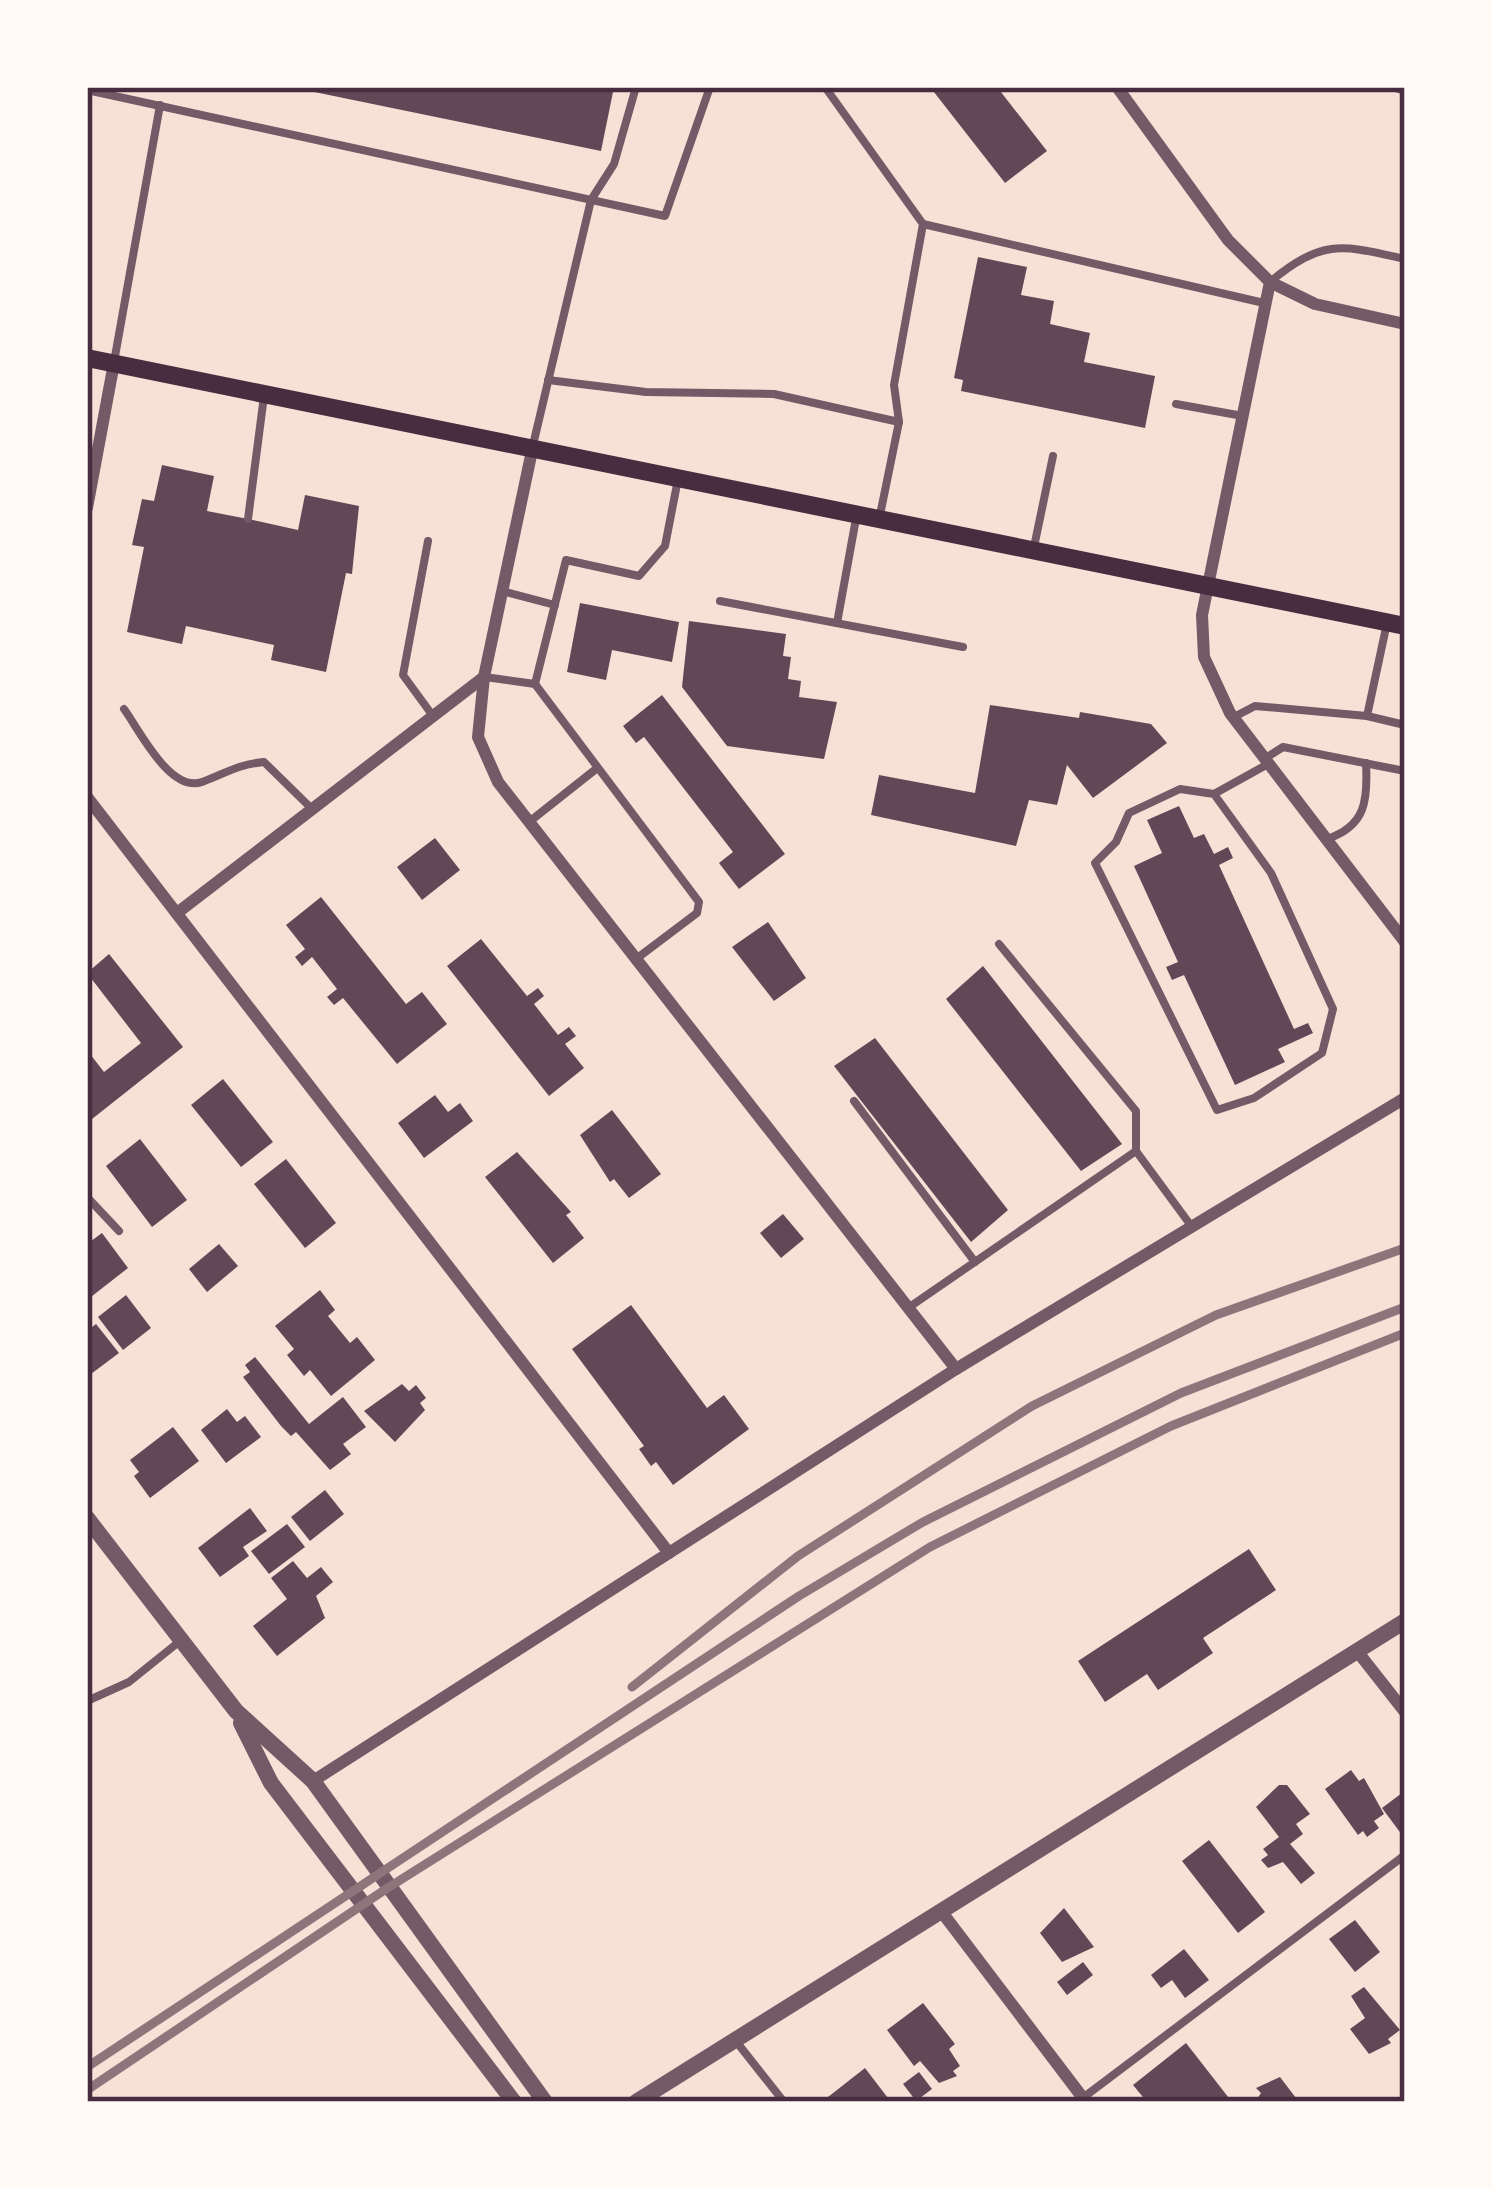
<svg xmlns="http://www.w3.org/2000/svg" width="1492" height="2189" viewBox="0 0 1492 2189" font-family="Commissioner,sans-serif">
  <rect width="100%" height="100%" fill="#f7e1d7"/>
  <g fill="#644757">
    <polygon points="290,87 614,87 601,151"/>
    <polygon points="930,87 997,87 1047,151 1005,183"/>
    <polygon points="978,257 1027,267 1021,295 1054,301 1050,324 1090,333 1084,362 1155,376 1145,428 961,391 963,380 954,378"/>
    <polygon points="162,465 214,476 207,511 248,519 298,530 305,495 359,506 352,574 346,573 326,672 271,660 274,645 186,626 182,644 127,632 144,547 132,545 142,499 154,501"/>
    <polygon points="580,603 679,622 672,662 612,650 606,680 567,672"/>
    <polygon points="689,621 786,634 783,656 791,657 788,679 801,681 799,697 837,702 824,759 727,746 682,687"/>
    <polygon points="662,695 785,854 739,889 719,863 733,852 644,737 636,743 623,726"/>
    <polygon points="990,705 1079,718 1080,712 1151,724 1167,743 1093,798 1067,765 1057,805 1029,800 1016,846 871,815 879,775 975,793"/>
    <polygon points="1179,806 1194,838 1204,834 1214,854 1228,847 1233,858 1219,865 1294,1029 1308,1023 1313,1033 1278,1049 1285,1062 1235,1085 1184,975 1172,980 1166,967 1178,962 1134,866 1162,853 1147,820"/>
    <polygon points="435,838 460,870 422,900 397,867"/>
    <polygon points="321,897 406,1004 422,992 447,1024 397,1064 343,998 334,1005 327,997 337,989 312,957 302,966 295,957 305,949 286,925"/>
    <polygon points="768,922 806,978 774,1001 732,947"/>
    <polygon points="481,939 527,996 538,988 544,996 534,1004 558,1035 569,1027 576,1036 565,1044 584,1068 549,1096 447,966"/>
    <polygon points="109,954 183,1047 87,1123 87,1050 104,1072 141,1043 87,973"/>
    <polygon points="983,966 1122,1144 1081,1171 946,999"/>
    <polygon points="875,1038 1008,1210 971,1242 834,1066"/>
    <polygon points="223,1079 273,1142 241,1167 191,1105"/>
    <polygon points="435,1095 448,1112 460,1103 473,1121 424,1158 398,1123"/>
    <polygon points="612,1110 661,1174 629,1198 614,1179 610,1182 580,1135"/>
    <polygon points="140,1139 187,1200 152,1227 106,1166"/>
    <polygon points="517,1152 571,1212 566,1215 584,1238 553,1263 485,1177"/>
    <polygon points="286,1159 336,1223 305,1248 254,1184"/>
    <polygon points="783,1214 804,1239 781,1258 760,1233"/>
    <polygon points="102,1233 128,1268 87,1300 87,1244"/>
    <polygon points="219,1244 238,1266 207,1292 189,1269"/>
    <polygon points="320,1290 335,1310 328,1316 350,1343 357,1337 375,1360 331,1396 310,1370 304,1376 287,1355 294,1349 275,1326"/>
    <polygon points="126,1295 151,1328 123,1350 98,1317"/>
    <polygon points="631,1305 707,1408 724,1395 749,1429 673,1485 656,1462 651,1466 639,1449 644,1446 572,1349"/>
    <polygon points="96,1324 119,1353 87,1377 87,1331"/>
    <polygon points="255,1357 309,1424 343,1397 366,1427 343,1444 351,1454 330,1470 296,1432 291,1436 281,1426 243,1377 250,1372 245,1365"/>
    <polygon points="402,1384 409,1391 416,1385 426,1398 420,1403 425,1410 395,1442 364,1411"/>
    <polygon points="227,1409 237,1422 245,1416 261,1437 226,1463 201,1430"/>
    <polygon points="173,1427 199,1461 150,1498 134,1476 139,1472 130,1460"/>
    <polygon points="325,1490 344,1514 310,1541 291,1517"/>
    <polygon points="250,1508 267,1531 243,1547 249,1556 220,1577 198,1548"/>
    <polygon points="287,1524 305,1547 269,1574 251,1551"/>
    <polygon points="1249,1549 1276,1590 1203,1638 1213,1653 1158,1690 1147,1674 1105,1702 1078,1661"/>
    <polygon points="293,1561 307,1578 321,1567 333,1582 316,1596 325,1618 277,1656 253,1626 287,1599 271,1578"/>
    <polygon points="1351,1770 1359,1781 1364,1778 1384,1814 1374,1821 1379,1828 1367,1837 1363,1831 1358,1835 1325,1789"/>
    <polygon points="1279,1785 1287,1785 1310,1814 1296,1824 1303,1834 1290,1844 1315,1873 1301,1884 1283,1862 1268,1868 1261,1860 1268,1855 1263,1849 1279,1837 1256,1807"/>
    <polygon points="1402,1793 1405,1797 1405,1839 1382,1808"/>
    <polygon points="1209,1840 1265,1912 1238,1933 1182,1861"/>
    <polygon points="1064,1908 1094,1947 1062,1962 1040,1933"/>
    <polygon points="1355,1920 1380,1952 1355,1972 1329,1939"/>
    <polygon points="1184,1949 1209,1980 1185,1998 1172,1980 1161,1988 1151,1975"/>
    <polygon points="1083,1962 1093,1975 1067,1995 1057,1982"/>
    <polygon points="1364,1987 1400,2030 1388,2039 1391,2043 1369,2054 1350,2029 1365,2018 1351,1996"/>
    <polygon points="923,2003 955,2044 949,2049 960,2066 953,2071 957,2076 939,2083 920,2061 914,2066 887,2030"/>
    <polygon points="1186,2043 1232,2102 1147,2102 1133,2085"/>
    <polygon points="865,2068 891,2102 832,2102 828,2097"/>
    <polygon points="919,2072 932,2089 916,2101 903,2084"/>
    <polygon points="1280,2077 1299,2102 1255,2102 1261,2093 1256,2088"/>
  </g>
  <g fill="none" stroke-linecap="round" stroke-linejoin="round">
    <g stroke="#755966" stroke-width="8">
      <polyline points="825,87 923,224 894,385 899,422 880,515"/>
      <polyline points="1392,87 1405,91"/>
      <polyline points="87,90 665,216 710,87"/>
      <polyline points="923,224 1264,303"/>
      <path d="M1271,281C1324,238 1342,245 1405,259"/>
      <polyline points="114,362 160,105"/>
      <polyline points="548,380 646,392 774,394 899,422"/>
      <polyline points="1176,404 1243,416"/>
      <polyline points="533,445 591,200 614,164 636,87"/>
      <polyline points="248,519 264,396"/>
      <polyline points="428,541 403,675 433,716"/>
      <polyline points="1034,547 1053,456"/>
      <polyline points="502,591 555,605"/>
      <polyline points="720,601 963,647"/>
      <polyline points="837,623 857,513"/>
      <polyline points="485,677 535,684 699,902 697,913 636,959"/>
      <polyline points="535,684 566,560 639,576 665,546 678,479"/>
      <path d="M124,709C140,731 170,793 202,782C227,773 235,765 264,762L311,808"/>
      <polyline points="1367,716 1405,725"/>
      <polyline points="1234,717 1255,706 1367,716 1387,623"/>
      <polyline points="1264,759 1283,747 1405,771"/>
      <polyline points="1214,794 1271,873 1333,1009 1322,1053 1254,1098 1217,1110 1095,863 1116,842 1129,813 1180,789 1214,794 1268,764"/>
      <polyline points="529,822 596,769"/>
      <path d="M1327,839C1366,826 1368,800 1366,763"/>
      <polyline points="999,944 1136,1111 1136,1151"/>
      <polyline points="854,1101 975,1262"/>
      <polyline points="87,1197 119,1231"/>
      <polyline points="908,1308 1136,1151 1192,1227"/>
      <polyline points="87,1701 129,1682 180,1641"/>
      <polyline points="735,2040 784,2102"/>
      <polyline points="1084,2097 1405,1855"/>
    </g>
    <g stroke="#755966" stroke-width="12">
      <polyline points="1117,87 1228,240 1270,282 1202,615 1204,657 1230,713 1405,942"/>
      <polyline points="1270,282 1315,304 1405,324"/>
      <polyline points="87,508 114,363"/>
      <polyline points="484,677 478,737 498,782 956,1369"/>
      <polyline points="87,797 669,1553"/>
      <polyline points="177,913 484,677 533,446"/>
      <polyline points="1357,1651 1405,1712"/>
      <polyline points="313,1781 956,1369 1405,1098"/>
      <polyline points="941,1911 1086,2102"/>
    </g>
    <g stroke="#755966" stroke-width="16">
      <polyline points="87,1518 236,1711 313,1781 545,2102"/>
      <polyline points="241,1723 271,1783 514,2102"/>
      <polyline points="636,2102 1405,1621"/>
    </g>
    <polyline stroke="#4a2c40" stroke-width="18" points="87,358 1405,626"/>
    <g stroke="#8f747c" stroke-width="9">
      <polyline points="632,1687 798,1556 1032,1406 1216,1315 1405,1248"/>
      <polyline points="87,2067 799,1596 923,1522 1181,1393 1405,1307"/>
      <polyline points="87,2090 386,1889 930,1547 1171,1426 1405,1333"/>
    </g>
  </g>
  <rect width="1492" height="2189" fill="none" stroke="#fffaf5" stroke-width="180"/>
  <rect x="90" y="90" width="1312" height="2009" fill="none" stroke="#4a2c40" stroke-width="4.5"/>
</svg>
